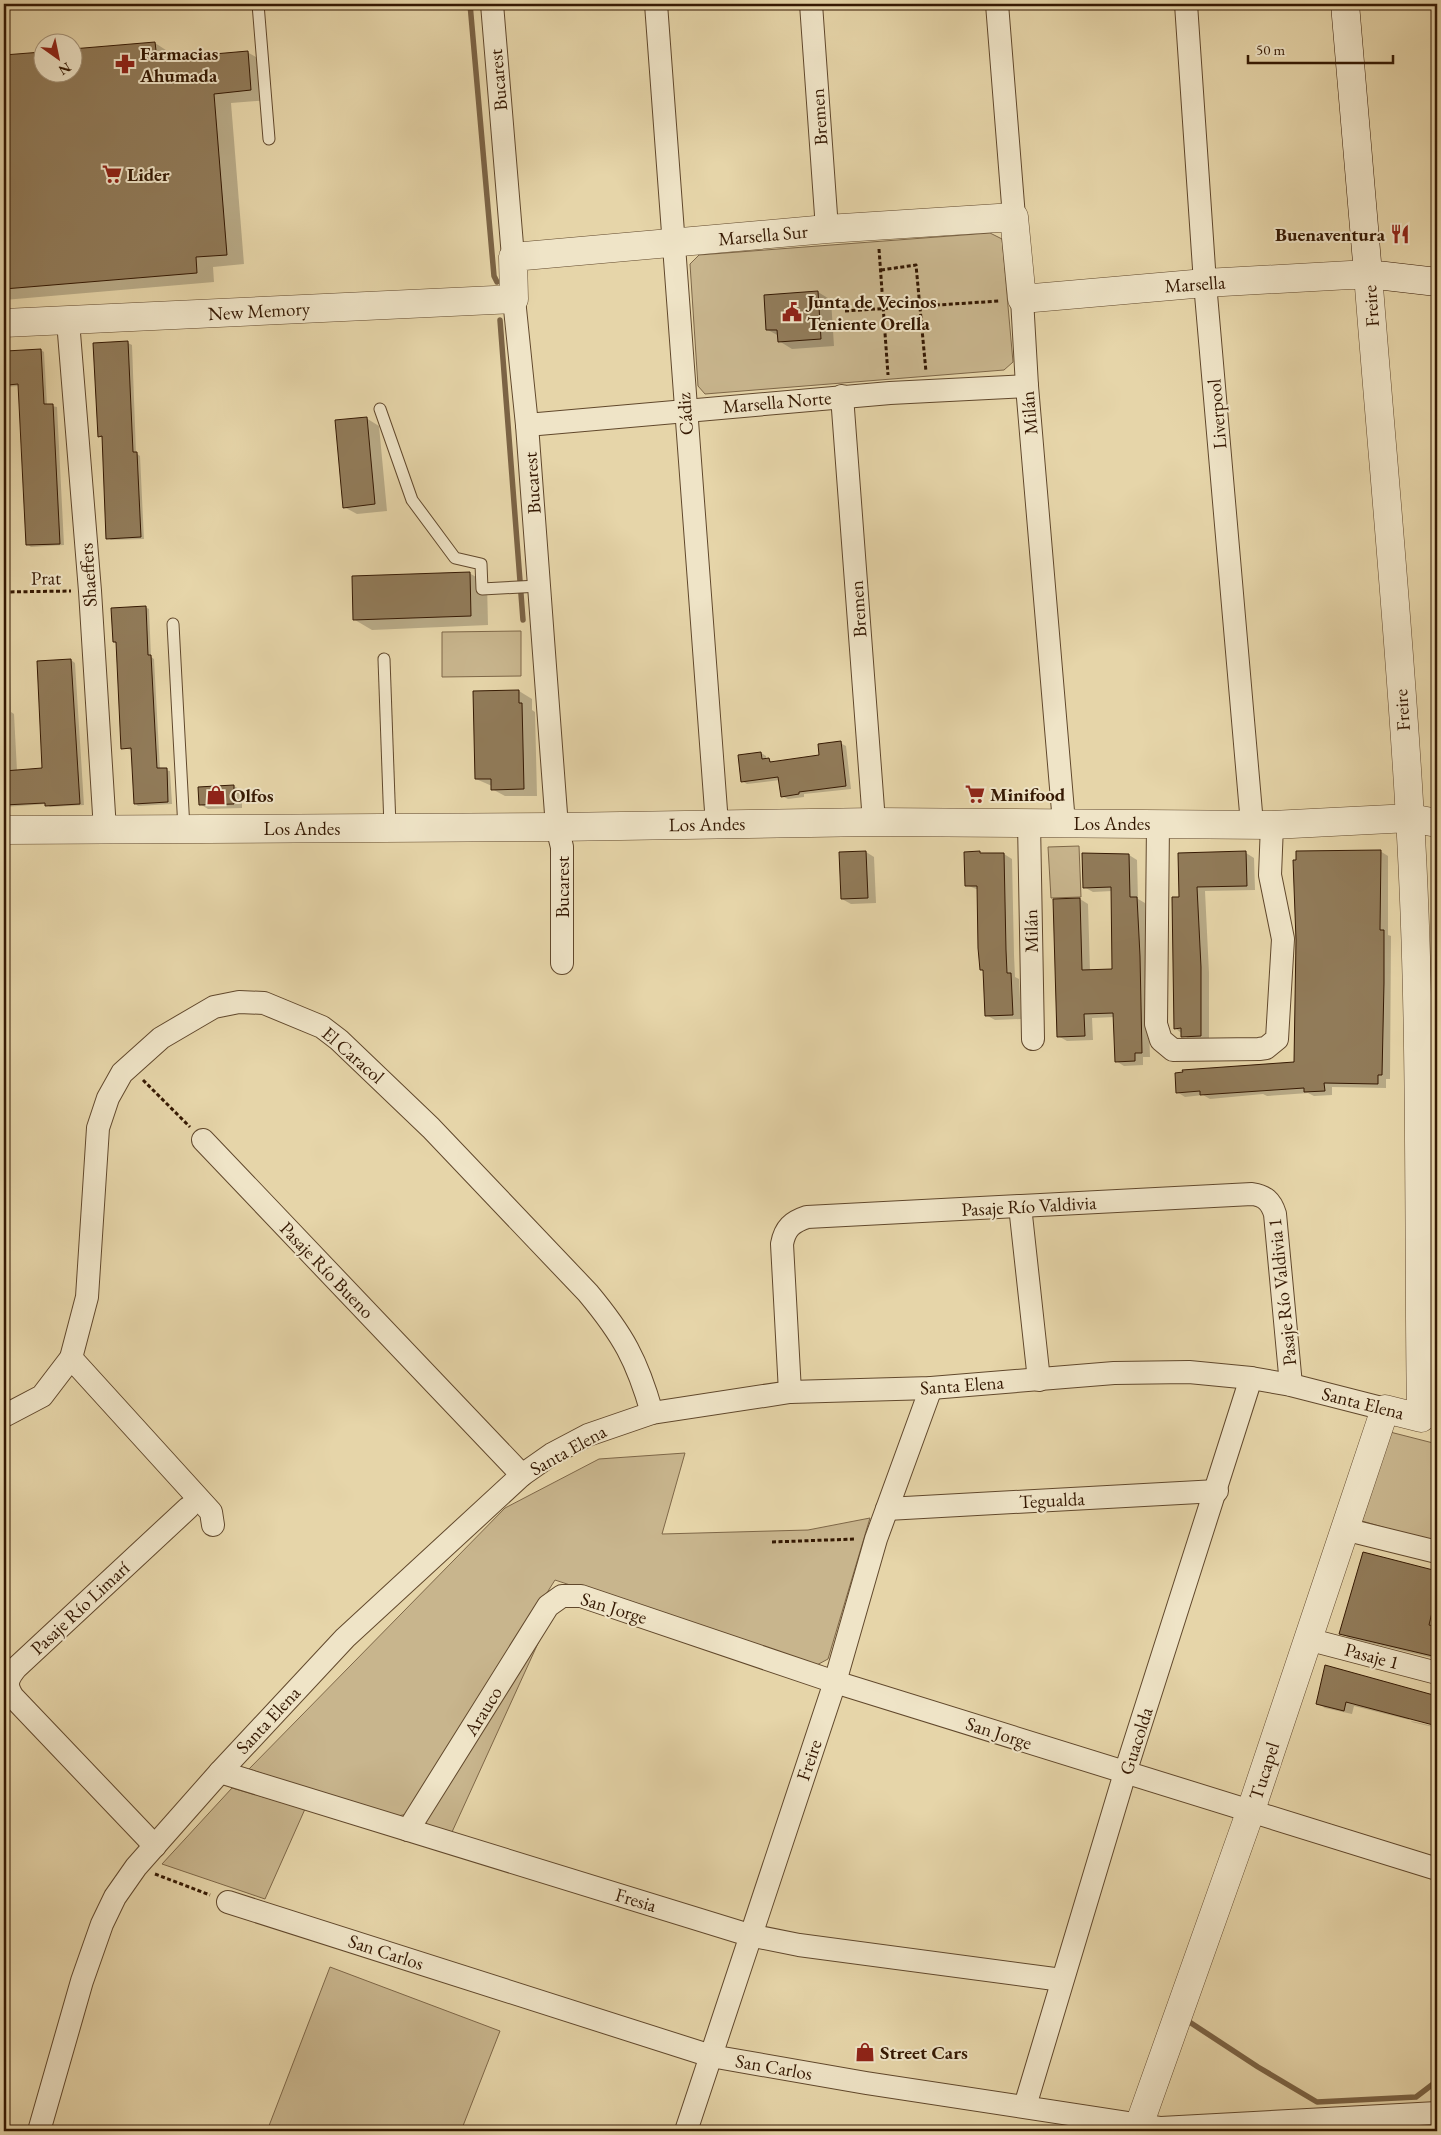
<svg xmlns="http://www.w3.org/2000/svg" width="1441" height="2135" viewBox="0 0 1441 2135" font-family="'EB Garamond',serif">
  <rect width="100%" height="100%" fill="#e6d5a9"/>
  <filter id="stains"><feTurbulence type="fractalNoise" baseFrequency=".004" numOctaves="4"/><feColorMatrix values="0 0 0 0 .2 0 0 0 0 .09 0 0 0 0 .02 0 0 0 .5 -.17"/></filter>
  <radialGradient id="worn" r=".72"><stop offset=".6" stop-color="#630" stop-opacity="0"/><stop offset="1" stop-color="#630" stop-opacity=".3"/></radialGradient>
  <g fill="#c8b58d" stroke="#7e6748">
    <polygon points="990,233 1002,239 1013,362 1004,370 705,394 698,386 690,264 699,255"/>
    <polygon points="521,631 521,676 442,677 442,632"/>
    <polygon points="1079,846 1081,897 1051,898 1048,847"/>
    <polygon points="1430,1291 1437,1292 1437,1404 1432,1403"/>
    <polygon points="1390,1432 1437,1444 1437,1543 1362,1521"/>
    <polygon points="685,1453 662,1534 808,1530 870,1518 828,1659 815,1666 555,1580 408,1814 392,1817 249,1769 505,1508 599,1459"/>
    <polygon points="555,1606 452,1832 426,1825 425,1812"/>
    <polygon points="232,1788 305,1809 265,1899 162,1864"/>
    <polygon points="330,1967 500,2031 461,2131 267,2131"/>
  </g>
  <g fill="#0003">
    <polygon points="155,43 172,54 173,59 247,52 265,62 268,100 231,103 244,264 213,267 214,282 4,300 4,56 42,53 42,72 72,72"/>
    <polygon points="818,292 831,300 834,346 792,349 779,341 779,336 768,330"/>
    <polygon points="128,343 132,345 136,453 140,456 144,539 111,540 108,538 103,438 99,436 95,345"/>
    <polygon points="41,350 44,352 47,405 57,407 64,545 31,547 27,544 19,386 4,387 4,352"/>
    <polygon points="366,418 379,426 387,511 357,514 344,507"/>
    <polygon points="469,573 487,583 488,625 372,630 355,620"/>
    <polygon points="145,607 149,609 151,657 154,659 160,769 170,771 172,804 138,806 135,803 132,750 123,748 117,644 114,642"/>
    <polygon points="4,629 5,661 10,663 11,712 14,714 17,771 44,769 38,662 71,660 75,663 84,805 50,807 46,804 4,807"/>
    <polygon points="519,691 532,699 532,710 535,712 537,796 505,796 492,789 492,786 476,779"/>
    <polygon points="840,743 846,746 851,789 804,794 804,797 788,799 782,796 780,780 747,784 742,781 761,753 766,756 766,760 775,763 820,756"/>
    <polygon points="234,786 242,791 242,808 208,809 200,804"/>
    <polygon points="1380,851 1388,856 1388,935 1391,936 1390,1079 1386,1079 1386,1088 1332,1087 1332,1095 1314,1096 1308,1093 1267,1096 1263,1094 1210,1099 1203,1095 1185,1097 1177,1092 1296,1063"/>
    <polygon points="866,852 874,857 876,903 851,904 842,899"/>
    <polygon points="1246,853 1254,858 1255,890 1205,891 1209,973 1209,1040 1191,1041 1175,1028 1180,898"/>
    <polygon points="1004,854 1012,859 1014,955 1015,977 1019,979 1021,1019 995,1020 986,1015 984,971 981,970 979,890 966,885"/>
    <polygon points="1129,855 1137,860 1138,899 1145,903 1150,1057 1143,1057 1143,1065 1124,1066 1116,1061 1115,1017 1092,1018 1093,1040 1067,1041 1058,1036 1054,900 1080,899 1088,904 1090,971 1113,971 1112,891 1093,892 1084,887"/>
    <polygon points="1364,1553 1437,1573 1437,1659 1349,1638 1341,1633"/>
    <polygon points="1326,1666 1437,1697 1437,1725 1407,1717 1410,1720 1354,1706 1352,1714 1325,1708 1317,1703"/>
    <polygon points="1411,1721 1437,1727 1437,1728 1412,1722"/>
  </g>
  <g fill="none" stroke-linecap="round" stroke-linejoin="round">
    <g stroke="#7b6345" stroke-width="5.5">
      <polyline points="470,4 494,276 497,282"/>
      <polyline points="500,320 523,620"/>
      <polyline points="1191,2023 1258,2067 1317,2102 1416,2097 1437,2081"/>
    </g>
  </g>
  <g fill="#917b59" stroke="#351903">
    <polygon points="155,42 157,59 248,51 251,90 214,94 227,255 196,257 197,273 4,289 4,55 42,52 42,72 72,72 72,49"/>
    <polygon points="818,291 821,339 778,342 777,330 766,330 764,295"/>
    <polygon points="128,341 133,452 137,452 141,537 106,539 102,436 98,437 93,343"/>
    <polygon points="41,349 44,404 53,404 60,544 26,545 18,384 8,385 6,351"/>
    <polygon points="367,417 375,504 343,508 335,420"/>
    <polygon points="470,572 471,616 353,620 352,576"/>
    <polygon points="146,606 148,655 151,655 157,768 167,768 168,802 134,804 131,748 121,749 116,642 113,642 111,608"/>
    <polygon points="71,659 80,804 45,806 45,803 4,805 4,771 42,768 37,661"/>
    <polygon points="519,690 519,703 522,703 524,789 491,790 491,779 475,779 473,691"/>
    <polygon points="841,741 846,786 799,792 799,794 781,797 778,777 741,782 738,755 761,752 762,759 769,758 770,762 819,755 818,744"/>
    <polygon points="234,785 234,804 199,805 198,787"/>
    <polygon points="1381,850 1380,930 1384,930 1384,983 1382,1075 1378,1075 1378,1084 1324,1083 1325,1091 1304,1092 1304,1088 1200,1095 1200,1091 1176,1093 1175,1073 1183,1072 1182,1070 1294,1062 1296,940 1293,860 1296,860 1296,851"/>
    <polygon points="866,851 868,898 841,899 839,852"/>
    <polygon points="980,851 980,853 1004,853 1006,950 1007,973 1011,973 1013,1015 985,1016 983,970 980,970 978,948 977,886 965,886 964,852"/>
    <polygon points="1246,851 1247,886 1197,887 1201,967 1201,1036 1181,1037 1181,1028 1174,1029 1172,897 1179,897 1178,853"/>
    <polygon points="1082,853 1129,854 1130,897 1137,897 1140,956 1142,1053 1135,1053 1135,1061 1115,1062 1113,1013 1084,1014 1085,1036 1057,1037 1053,899 1080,898 1082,970 1112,969 1111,887 1083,888"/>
    <polygon points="1363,1552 1437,1571 1437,1591 1429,1625 1437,1627 1437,1657 1339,1634"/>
    <polygon points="1325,1665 1437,1696 1437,1726 1346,1702 1344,1711 1316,1704"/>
  </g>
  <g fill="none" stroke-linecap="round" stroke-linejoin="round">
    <defs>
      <g id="service">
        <polyline points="258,4 269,139"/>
        <polyline points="380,409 412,500 455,558 481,564 482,589 539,586"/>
        <polyline points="173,624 184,829"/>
        <polyline points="384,659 390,827"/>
      </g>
      <g id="minor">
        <polyline points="492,4 513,257"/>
        <polyline points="656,4 717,824"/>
        <polyline points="811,4 827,229"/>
        <polyline points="997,4 1014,217"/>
        <polyline points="1186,4 1205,283 1252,824"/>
        <polyline points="514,299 527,425 557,827 562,847 562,963"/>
        <polyline points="1022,299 1027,386 1064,823"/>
        <polyline points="68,321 90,591 105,830"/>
        <polyline points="842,396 874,822"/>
        <polyline points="527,425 890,393 1027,386"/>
        <polyline points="1029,823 1033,1039"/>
        <polyline points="1158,823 1156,1024 1161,1040 1173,1050 1259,1049 1266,1048 1277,1039 1283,939 1270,875 1272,825"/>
        <polyline points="1418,1023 1437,1034"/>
        <polyline points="203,1140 522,1475"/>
        <polyline points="1020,1206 1039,1380"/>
        <polyline points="1418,1212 1437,1218"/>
        <polyline points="71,1358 211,1512 213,1525"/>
        <path d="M790,1392L782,1244C785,1228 792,1222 807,1217L1252,1194C1265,1196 1271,1201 1275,1214L1291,1385"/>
        <path d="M4,1416L42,1396L71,1358L87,1297L98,1128L108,1098L122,1073L161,1038L214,1007L239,1002L264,1003L322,1027L339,1040L431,1128L588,1293C623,1335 637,1360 652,1413"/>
        <polyline points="887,1509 1217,1491"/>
        <polyline points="1344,1529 1437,1552"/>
        <polyline points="1307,1639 1437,1673"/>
        <polyline points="220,1772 749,1935 799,1945 1062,1980"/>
        <polyline points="408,1830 548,1606 562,1596 581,1596 835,1682 1437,1869"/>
        <path d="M155,1846L13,1697C5,1685 7,1679 16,1668L188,1508"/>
        <polyline points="228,1902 711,2056 866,2083 1161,2128 1437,2113"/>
        <polyline points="1025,2106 1125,1773 1251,1378"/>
        <polyline points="39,2131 82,1981 102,1924 115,1897 136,1867 220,1772 345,1638 522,1475 552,1454 588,1435 652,1413 790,1392 931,1388 1114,1373 1189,1372 1251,1378 1291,1385 1385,1409"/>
        <polyline points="686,2131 835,1682 876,1539 931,1388"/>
      </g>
      <g id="tertiary">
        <path d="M4,323L514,299L513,257L827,229L1014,217L1022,299L1205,283L1368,274C1382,455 1400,637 1410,819C1422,1018 1418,1218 1421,1418L1385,1409L1251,1810L1137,2131"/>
        <polyline points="4,830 557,827 874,822 1272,825 1410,818 1437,823"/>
      </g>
      <polyline id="secondary" points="1345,4 1368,274 1437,282"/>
    </defs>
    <use href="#service" stroke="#61482c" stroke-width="13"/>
    <use href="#minor" stroke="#61482c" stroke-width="24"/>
    <use href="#tertiary" stroke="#61482c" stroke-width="29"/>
    <use href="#secondary" stroke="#351903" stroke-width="29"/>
    <g stroke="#351903" stroke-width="3" stroke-dasharray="4 2.5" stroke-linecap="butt">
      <polyline points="96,6 126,4"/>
      <polyline points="879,249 888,375"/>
      <polyline points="881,270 916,265 926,372"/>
      <polyline points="845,311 999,301"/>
      <polyline points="4,592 71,591"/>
      <polyline points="143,1080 190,1127"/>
      <polyline points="772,1542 855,1539"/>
      <polyline points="155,1874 210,1895"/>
    </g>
    <use href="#service" stroke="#efe4c7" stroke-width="11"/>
    <use href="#minor" stroke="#efe4c7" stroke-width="22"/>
    <use href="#tertiary" stroke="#efe4c7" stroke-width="28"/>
    <use href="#secondary" stroke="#efe4c7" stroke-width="28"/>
  </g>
  <defs>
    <symbol id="pharmacy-bare" viewBox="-9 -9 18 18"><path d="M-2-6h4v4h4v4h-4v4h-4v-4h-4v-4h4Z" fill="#8f2418" stroke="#efe4c7" stroke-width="2.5" paint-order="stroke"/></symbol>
    <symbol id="supermarket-bare" viewBox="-9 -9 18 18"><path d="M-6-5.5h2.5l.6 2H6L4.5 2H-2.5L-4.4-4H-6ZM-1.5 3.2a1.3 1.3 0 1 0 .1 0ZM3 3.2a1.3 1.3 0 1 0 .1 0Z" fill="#8f2418" stroke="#efe4c7" stroke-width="2.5" paint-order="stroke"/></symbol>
    <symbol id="restaurant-bare" viewBox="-9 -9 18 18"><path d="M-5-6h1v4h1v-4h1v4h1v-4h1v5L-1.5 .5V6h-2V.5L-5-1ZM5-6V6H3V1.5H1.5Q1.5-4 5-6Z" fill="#8f2418" stroke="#efe4c7" stroke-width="2.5" paint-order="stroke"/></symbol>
    <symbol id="civic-bare" viewBox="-9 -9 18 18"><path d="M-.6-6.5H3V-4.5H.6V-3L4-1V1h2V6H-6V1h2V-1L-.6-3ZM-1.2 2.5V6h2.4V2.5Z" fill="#8f2418" stroke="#efe4c7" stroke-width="2.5" paint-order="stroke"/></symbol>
    <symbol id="shop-bare" viewBox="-9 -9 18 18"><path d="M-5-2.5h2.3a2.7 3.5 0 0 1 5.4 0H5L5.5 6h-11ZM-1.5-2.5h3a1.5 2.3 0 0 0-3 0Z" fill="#8f2418" stroke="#efe4c7" stroke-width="2.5" paint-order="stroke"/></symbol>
  </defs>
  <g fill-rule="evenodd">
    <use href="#pharmacy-bare" x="111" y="50" width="28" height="28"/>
    <use href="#supermarket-bare" x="98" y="160" width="28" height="28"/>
    <use href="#restaurant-bare" x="1386" y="220" width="28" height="28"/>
    <use href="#civic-bare" x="778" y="298" width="28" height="28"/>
    <use href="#supermarket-bare" x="961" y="780" width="28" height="28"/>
    <use href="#shop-bare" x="202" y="781" width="28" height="28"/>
    <use href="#shop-bare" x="851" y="2038" width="28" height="28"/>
  </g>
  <g text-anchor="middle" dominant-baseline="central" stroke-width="4" stroke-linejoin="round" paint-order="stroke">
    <g font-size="19" font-weight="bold" fill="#351903" stroke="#efe4c7" text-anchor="start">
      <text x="140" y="53">Farmacias<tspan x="140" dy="22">Ahumada</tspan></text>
      <text x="127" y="174">Lider</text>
      <text x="1385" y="234" text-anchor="end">Buenaventura</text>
      <text x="807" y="301">Junta de Vecinos<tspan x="807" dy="22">Teniente Orella</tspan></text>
      <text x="990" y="794">Minifood</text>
      <text x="231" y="795">Olfos</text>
      <text x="880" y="2052">Street Cars</text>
    </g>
    <g font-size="19" fill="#351903" stroke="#efe4c7">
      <text transform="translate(498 80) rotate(-95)">Bucarest</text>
      <text transform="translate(819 117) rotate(-94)">Bremen</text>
      <text transform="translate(763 235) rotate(-5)">Marsella Sur</text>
      <text transform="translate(1195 284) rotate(-4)">Marsella</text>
      <text transform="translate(1371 306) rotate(-94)">Freire</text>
      <text transform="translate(259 311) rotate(-3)">New Memory</text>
      <text transform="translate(777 402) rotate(-5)">Marsella Norte</text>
      <text transform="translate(1029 413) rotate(-95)">Milán</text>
      <text transform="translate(685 414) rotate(-94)">Cádiz</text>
      <text transform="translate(1217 414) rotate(-95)">Liverpool</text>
      <text transform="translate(532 483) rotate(-94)">Bucarest</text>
      <text transform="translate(88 575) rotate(-94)">Shaeffers</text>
      <text transform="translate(46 578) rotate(-1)">Prat</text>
      <text transform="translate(858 609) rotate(-94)">Bremen</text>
      <text transform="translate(1402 710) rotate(-94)">Freire</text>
      <text x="1112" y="823">Los Andes</text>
      <text transform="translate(707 824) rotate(-1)">Los Andes</text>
      <text x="302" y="828">Los Andes</text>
      <text transform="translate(562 887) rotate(-90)">Bucarest</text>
      <text transform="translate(1031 931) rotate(-91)">Milán</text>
      <text transform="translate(353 1055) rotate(41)">El Caracol</text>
      <text transform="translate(1029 1206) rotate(-3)">Pasaje Río Valdivia</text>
      <text transform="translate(327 1270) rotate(46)">Pasaje Río Bueno</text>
      <text transform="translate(1282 1292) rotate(-96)">Pasaje Río Valdivia 1</text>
      <text transform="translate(962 1385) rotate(-4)">Santa Elena</text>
      <text transform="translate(1363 1403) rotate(14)">Santa Elena</text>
      <text transform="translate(568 1450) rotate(-29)">Santa Elena</text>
      <text transform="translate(1052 1500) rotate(-3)">Tegualda</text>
      <text transform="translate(80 1608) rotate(-43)">Pasaje Río Limarí</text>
      <text transform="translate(614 1608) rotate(17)">San Jorge</text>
      <text transform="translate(1372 1656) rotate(15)">Pasaje 1</text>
      <text transform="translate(483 1711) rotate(-58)">Arauco</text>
      <text transform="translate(268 1720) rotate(-47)">Santa Elena</text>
      <text transform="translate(999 1733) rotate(18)">San Jorge</text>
      <text transform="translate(1136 1741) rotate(-72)">Guacolda</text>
      <text transform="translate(809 1760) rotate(-71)">Freire</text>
      <text transform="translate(1264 1771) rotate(-72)">Tucapel</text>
      <text transform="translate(636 1900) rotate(17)">Fresia</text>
      <text transform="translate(386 1952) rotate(18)">San Carlos</text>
      <text transform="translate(774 2067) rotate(10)">San Carlos</text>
    </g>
  </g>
  <rect width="1441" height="2135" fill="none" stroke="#e6d5a9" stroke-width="20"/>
  <rect x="5" y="5" width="1431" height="2125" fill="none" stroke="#351903" stroke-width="2.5"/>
  <rect x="10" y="10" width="1421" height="2115" fill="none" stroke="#351903"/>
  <g transform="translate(58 58) rotate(147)"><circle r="24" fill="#efe4c7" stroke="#a59379"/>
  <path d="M0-4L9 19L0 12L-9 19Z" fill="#8f2418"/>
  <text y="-8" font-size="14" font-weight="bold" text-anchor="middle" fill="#351903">N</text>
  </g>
  <path d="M1248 55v8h145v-8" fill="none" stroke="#351903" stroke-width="2.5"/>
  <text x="1256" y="55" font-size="15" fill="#351903" stroke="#efe4c7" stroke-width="4" paint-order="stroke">50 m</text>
  <rect width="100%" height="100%" filter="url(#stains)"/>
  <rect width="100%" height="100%" fill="url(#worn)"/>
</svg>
